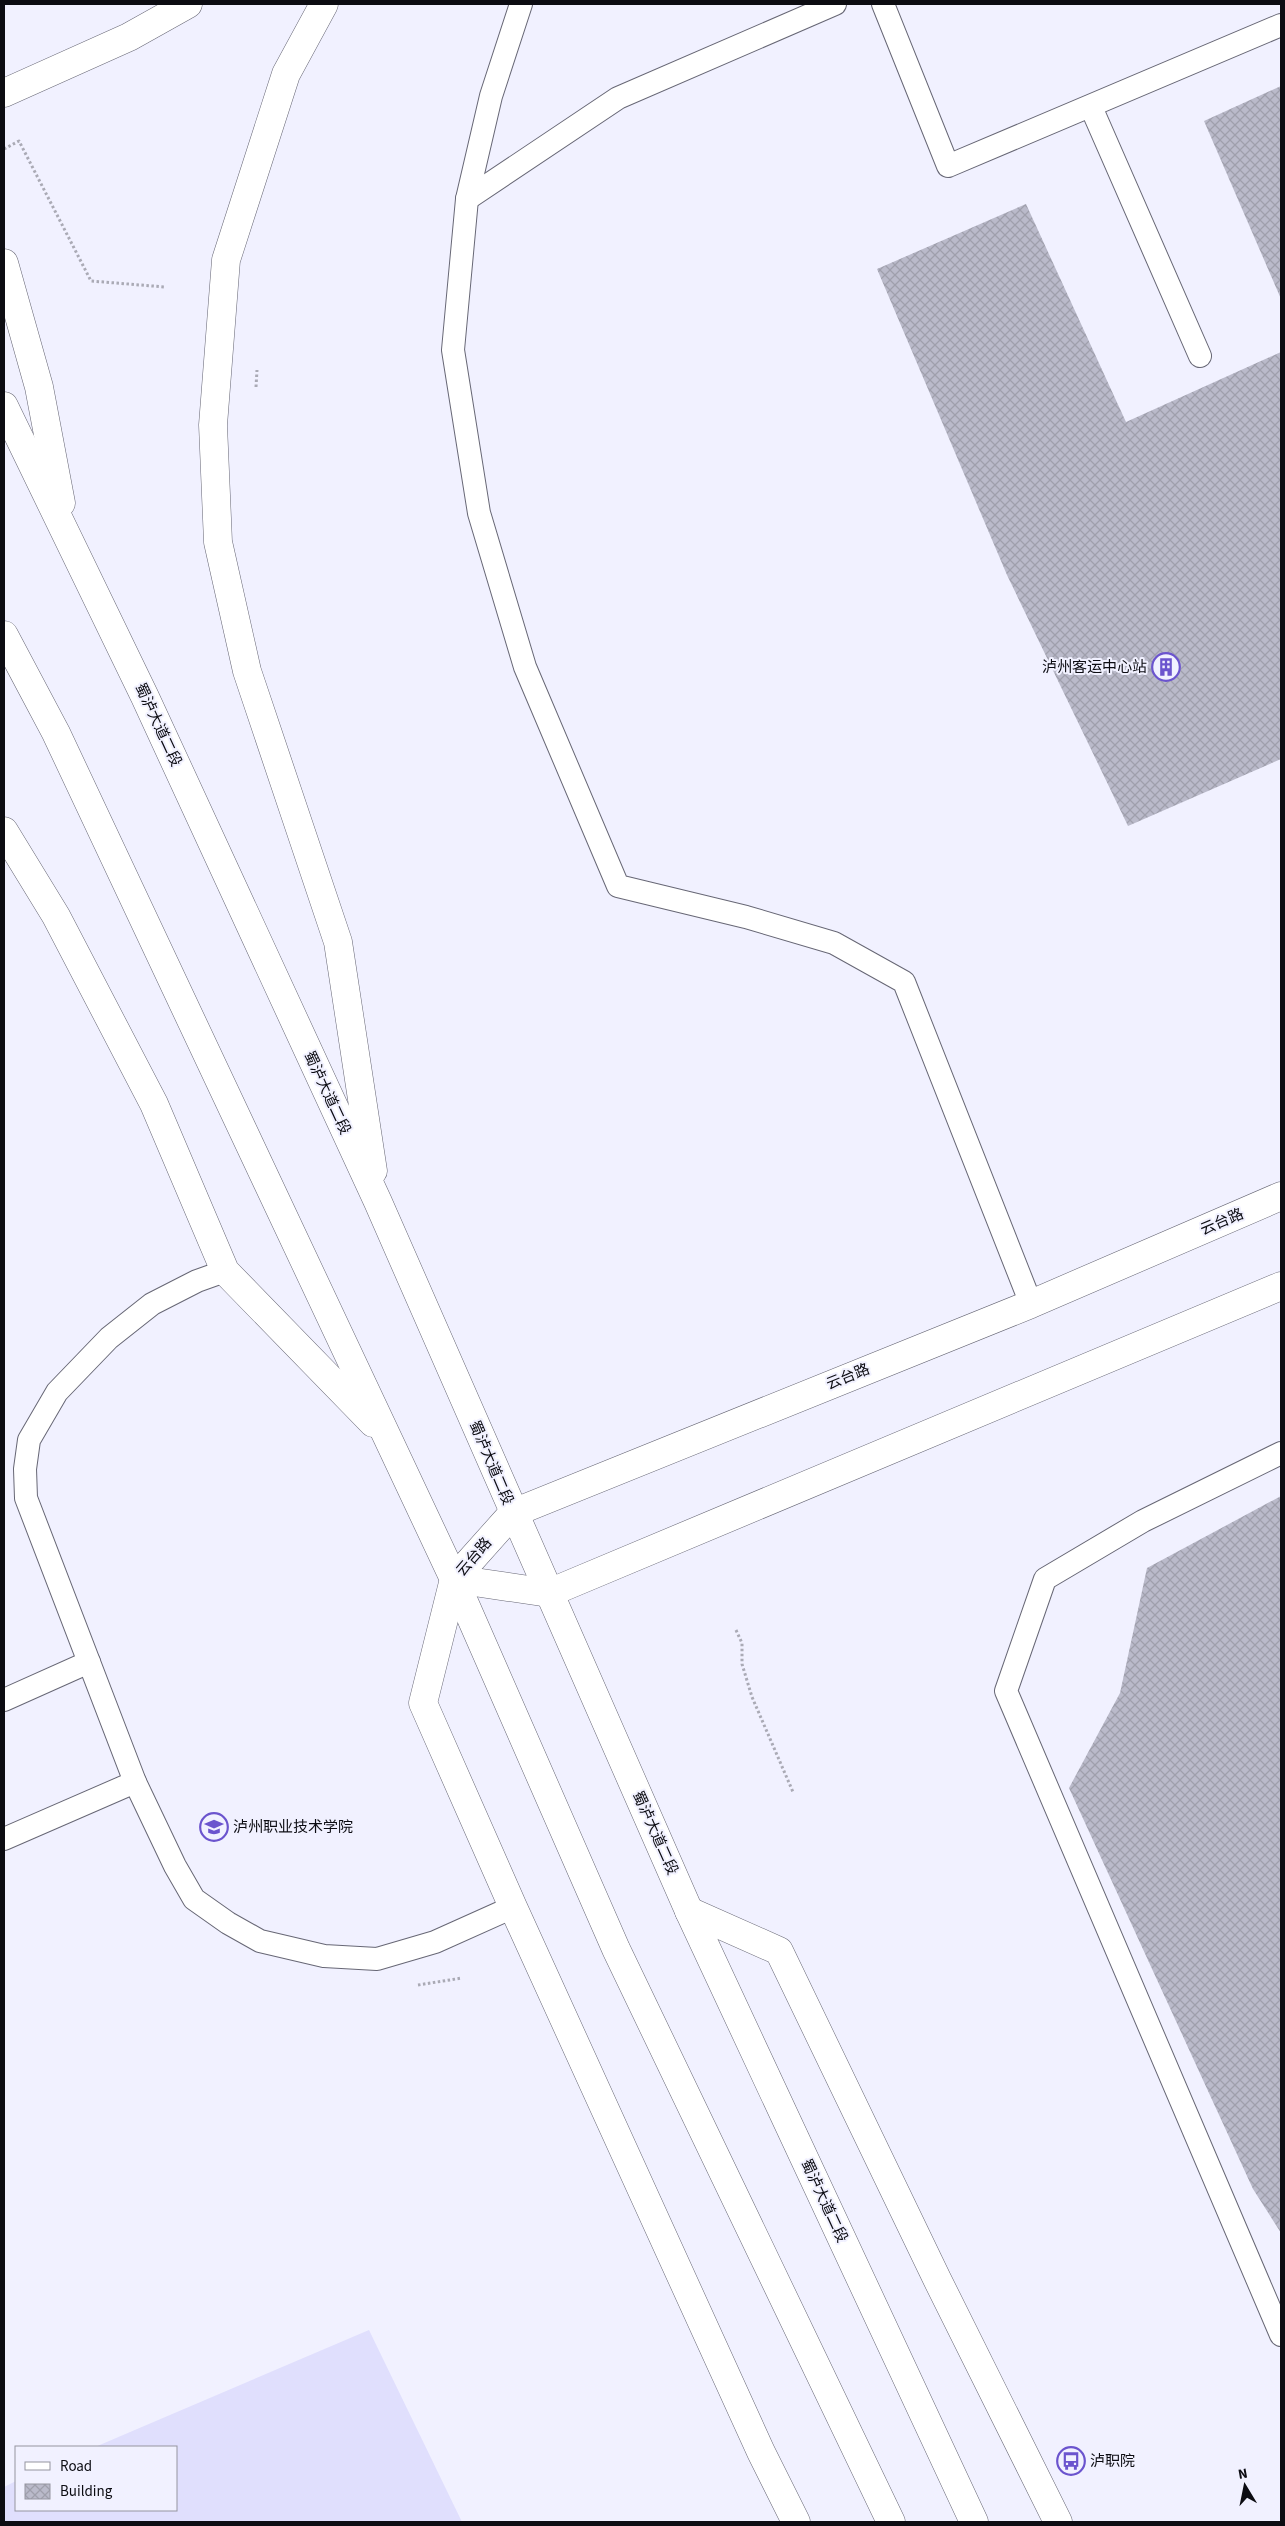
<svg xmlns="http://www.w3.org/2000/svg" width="1285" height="2526" viewBox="0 0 1285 2526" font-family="'Source Sans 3','Noto Sans SC',sans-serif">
  <defs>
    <pattern id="building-cross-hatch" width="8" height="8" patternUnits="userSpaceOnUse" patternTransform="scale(1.25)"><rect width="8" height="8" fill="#babaca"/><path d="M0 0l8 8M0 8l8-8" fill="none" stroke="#9f9fac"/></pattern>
  </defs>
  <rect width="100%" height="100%" fill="#f1f1ff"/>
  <polygon fill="#e0dffd" points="369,2330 462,2522 4,2522 4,2487 16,2481 16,2510 176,2510 176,2447 95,2447"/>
  <g fill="url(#building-cross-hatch)">
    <polygon points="1281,86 1281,299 1204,121"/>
    <polygon points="1026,204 1126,422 1281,352 1281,759 1128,826 1007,575 877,269"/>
    <polygon points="1281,1496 1281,2233 1253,2189 1069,1788 1120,1693 1147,1568"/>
  </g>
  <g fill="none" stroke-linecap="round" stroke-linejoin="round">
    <defs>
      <g id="service">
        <polyline points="521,4 491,96 467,199 453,350 479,513 525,667 618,886 746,917 834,943 904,982 1031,1304"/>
        <polyline points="883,4 948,166 1281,25"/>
        <polyline points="1091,107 1200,356"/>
        <polyline points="467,199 618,98 835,4"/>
        <polyline points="225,1271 197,1281 152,1304 109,1338 57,1392 29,1440 25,1469 26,1498 135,1782 175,1866 194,1899 228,1923 260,1941 324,1956 377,1959 435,1942 513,1907"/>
        <polyline points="1281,1453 1143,1521 1045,1579 1006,1691 1281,2335"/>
        <polyline points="4,1700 89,1662"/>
        <polyline points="4,1839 135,1782"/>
      </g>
      <g id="tertiary">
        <polyline points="454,1579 549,1593 1281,1286"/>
        <polyline points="689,1911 779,1951 937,2279 1058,2522"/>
        <polyline points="796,2522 761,2452 513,1907 423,1703 454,1579 513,1513 1031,1304 1281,1196"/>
      </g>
      <g id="trunk">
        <polyline points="324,4 286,74 226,260 213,425 218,542 247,671 338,942 373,1171"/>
        <polyline points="4,93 129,37 188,4"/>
        <polyline points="4,263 39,387 61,503"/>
        <polyline points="4,406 145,697 378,1202 689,1911 974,2522"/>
        <polyline points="4,635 56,733 454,1579 616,1949 891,2522"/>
        <polyline points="4,831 56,916 154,1104 225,1271 373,1423"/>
      </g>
    </defs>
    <use href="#service" stroke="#676775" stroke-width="24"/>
    <use href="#tertiary" stroke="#676775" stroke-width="29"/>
    <use href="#trunk" stroke="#676775" stroke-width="29"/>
    <g stroke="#aaaab5" stroke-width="3" stroke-dasharray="2.5 2.5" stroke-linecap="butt">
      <polyline points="4,149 19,141 91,281 165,287"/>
      <polyline points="256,387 257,370"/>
      <polyline points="736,1630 742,1643 742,1664 752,1697 793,1792"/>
      <polyline points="418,1985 462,1978"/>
    </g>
    <use href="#service" stroke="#fff" stroke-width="22"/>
    <use href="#tertiary" stroke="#fff" stroke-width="28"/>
    <use href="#trunk" stroke="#fff" stroke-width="28"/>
  </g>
  <defs>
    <symbol id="building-ring" viewBox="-11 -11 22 22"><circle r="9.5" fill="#f1f1ff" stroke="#6b54ce" stroke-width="1.5"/><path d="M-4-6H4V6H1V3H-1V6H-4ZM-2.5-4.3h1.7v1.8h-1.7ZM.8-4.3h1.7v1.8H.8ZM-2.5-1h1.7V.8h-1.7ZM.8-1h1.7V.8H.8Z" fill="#6b54ce"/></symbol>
    <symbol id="university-ring" viewBox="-11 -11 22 22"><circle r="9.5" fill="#f1f1ff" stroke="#6b54ce" stroke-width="1.5"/><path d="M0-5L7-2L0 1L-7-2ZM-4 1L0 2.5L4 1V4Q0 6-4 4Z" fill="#6b54ce"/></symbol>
    <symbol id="bus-ring" viewBox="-11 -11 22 22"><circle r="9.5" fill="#f1f1ff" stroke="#6b54ce" stroke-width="1.5"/><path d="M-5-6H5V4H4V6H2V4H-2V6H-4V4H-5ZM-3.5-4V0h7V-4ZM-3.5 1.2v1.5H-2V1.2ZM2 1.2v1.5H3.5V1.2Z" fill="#6b54ce"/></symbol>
  </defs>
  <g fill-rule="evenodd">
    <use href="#building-ring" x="1150" y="651" width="32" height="32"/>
    <use href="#university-ring" x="198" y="1811" width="32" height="32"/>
    <use href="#bus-ring" x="1055" y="2445" width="32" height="32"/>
  </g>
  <g text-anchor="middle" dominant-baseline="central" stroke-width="4" stroke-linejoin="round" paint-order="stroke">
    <g font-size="15" fill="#0c0c12" stroke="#f1f1ff" text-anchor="start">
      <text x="1147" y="667" text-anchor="end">泸州客运中心站</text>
      <text x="233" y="1827">泸州职业技术学院</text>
      <text x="1090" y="2461">泸职院</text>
    </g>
    <g font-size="15" fill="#0c0c12" stroke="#f1f1ff">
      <text transform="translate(158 725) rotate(65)">蜀泸大道二段</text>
      <text transform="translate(327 1093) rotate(65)">蜀泸大道二段</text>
      <text transform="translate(1222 1222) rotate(-23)">云台路</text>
      <text transform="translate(848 1377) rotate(-22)">云台路</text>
      <text transform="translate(491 1463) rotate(67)">蜀泸大道二段</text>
      <text transform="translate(474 1557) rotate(-49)">云台路</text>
      <text transform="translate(655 1833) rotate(66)">蜀泸大道二段</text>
      <text transform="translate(824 2201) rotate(65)">蜀泸大道二段</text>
    </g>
  </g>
  <rect width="1285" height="2526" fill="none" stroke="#0c0c12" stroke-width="10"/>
  <rect x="15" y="2446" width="162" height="65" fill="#f1f1ff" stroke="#9595a0"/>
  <rect x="25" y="2462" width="25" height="8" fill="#ffffff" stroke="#9595a0"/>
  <text x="60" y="2471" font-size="15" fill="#0c0c12">Road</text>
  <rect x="25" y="2484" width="25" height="15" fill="url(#building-cross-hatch)" stroke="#9595a0"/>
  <text x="60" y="2496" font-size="15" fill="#0c0c12">Building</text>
  <g transform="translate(1245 2486) rotate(350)" stroke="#f1f1ff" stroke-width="4" paint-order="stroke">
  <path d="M0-4L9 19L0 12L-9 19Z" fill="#0c0c12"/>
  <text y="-8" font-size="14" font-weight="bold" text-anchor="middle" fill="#0c0c12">N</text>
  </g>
</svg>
